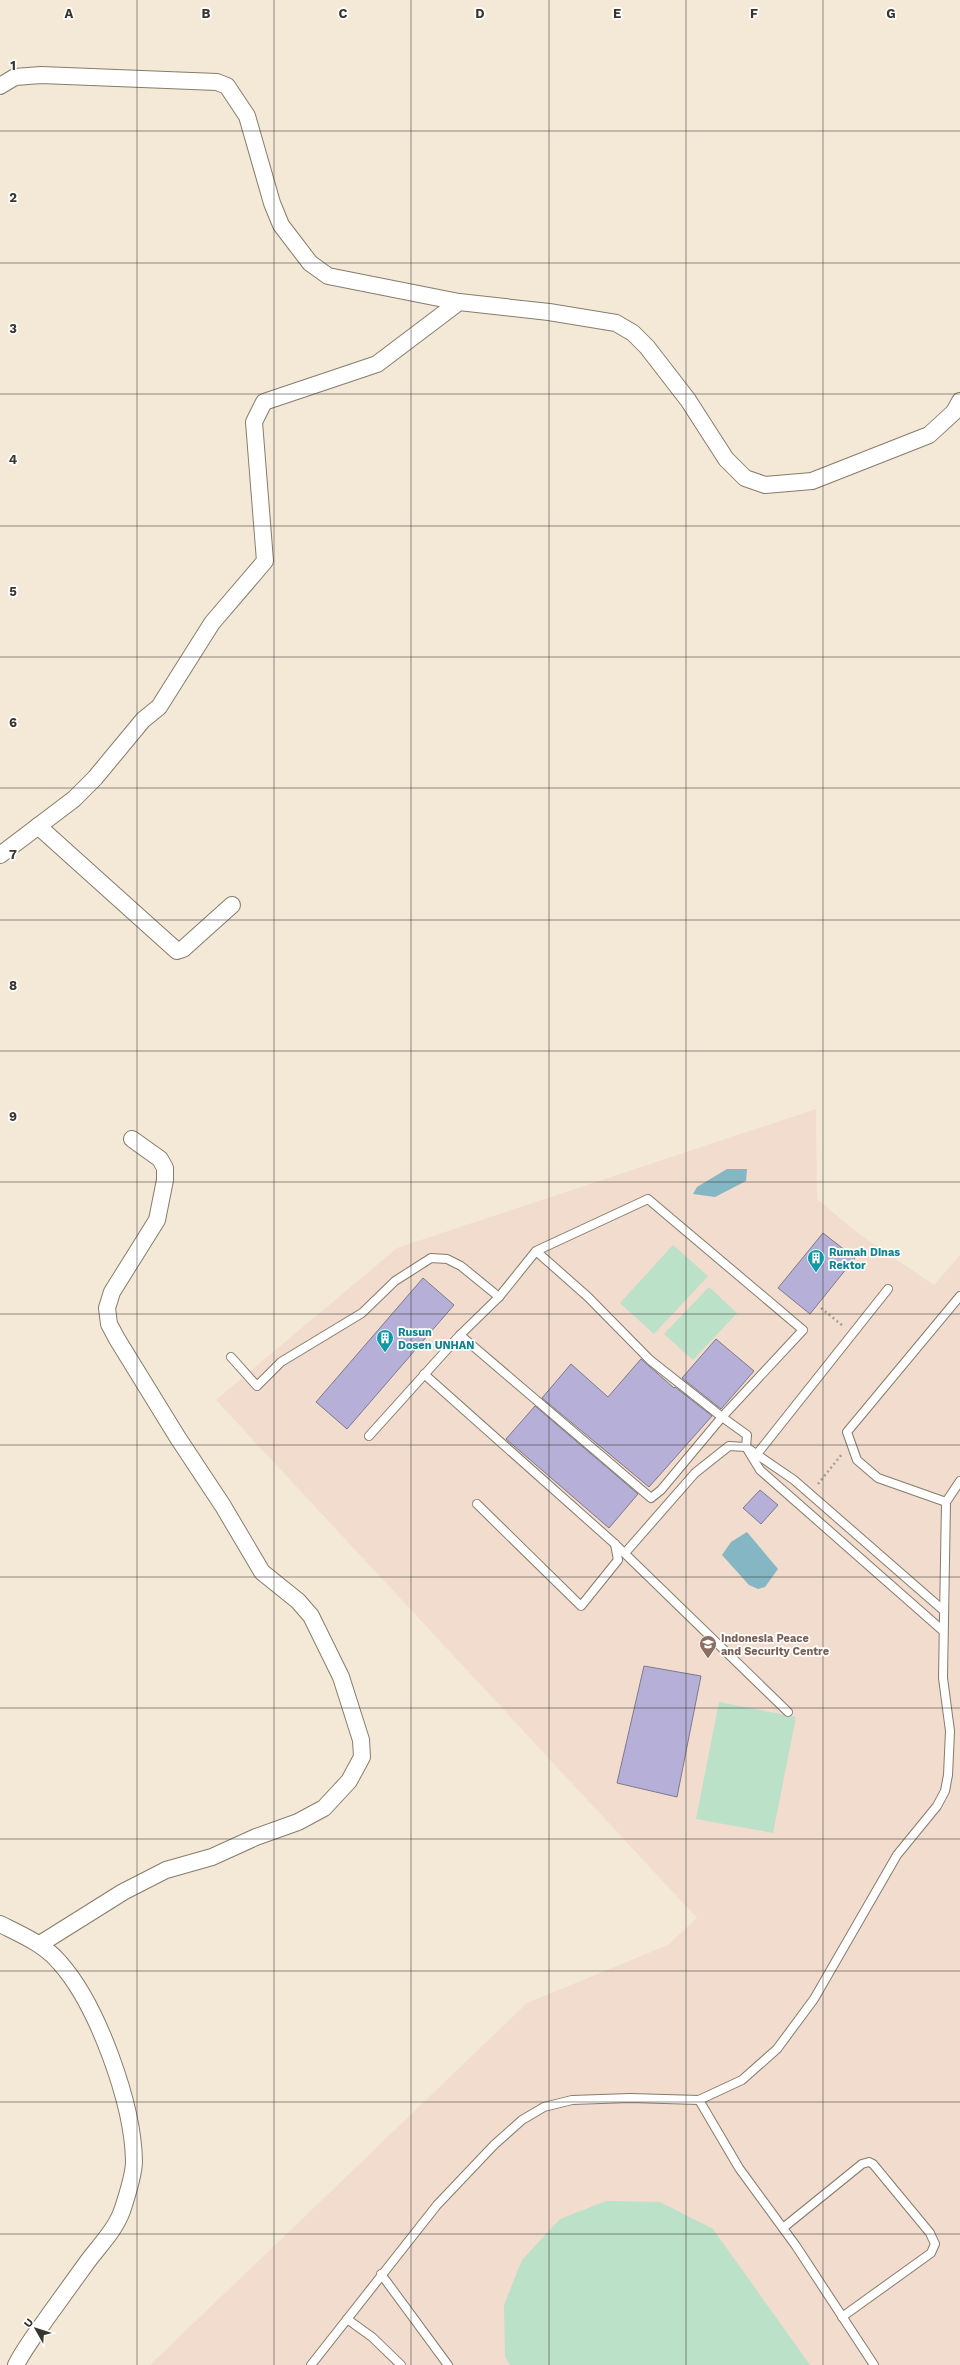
<svg xmlns="http://www.w3.org/2000/svg" width="960" height="2365" viewBox="0 0 960 2365" font-family="'Work Sans',sans-serif">
  <rect width="100%" height="100%" fill="#f4e9d7"/>
  <polygon fill="#f1dcce" points="816,1109 817,1199 859,1234 934,1285 960,1255 960,2365 150,2365 527,2003 668,1945 697,1918 216,1400 397,1248"/>
  <g fill="#bbe1c9">
    <polygon points="673,1245 708,1276 654,1334 620,1303"/>
    <polygon points="709,1287 737,1313 693,1360 664,1334"/>
    <polygon points="719,1702 796,1717 773,1833 696,1819"/>
    <polygon points="606,2201 660,2202 713,2229 810,2365 510,2365 505,2357 504,2305 522,2260 560,2219"/>
  </g>
  <g fill="#84b6c4">
    <polygon points="727,1169 747,1169 746,1181 715,1197 693,1194 697,1187"/>
    <polygon points="747,1532 778,1569 765,1587 758,1589 749,1585 722,1555 731,1542"/>
  </g>
  <g fill="#b6afd7" stroke="#7d7a8c">
    <polygon points="823,1233 855,1258 810,1314 778,1288"/>
    <polygon points="423,1278 454,1305 347,1429 316,1402"/>
    <polygon points="716,1339 754,1371 721,1409 682,1378"/>
    <polygon points="641,1359 674,1388 675,1387 712,1416 649,1487 542,1398 571,1364 608,1397"/>
    <polygon points="535,1406 638,1494 609,1528 506,1439"/>
    <polygon points="760,1490 778,1505 761,1524 743,1508"/>
    <polygon points="644,1666 701,1676 677,1797 617,1783"/>
  </g>
  <g fill="none" stroke-linecap="round" stroke-linejoin="round">
    <defs>
      <g id="service">
        <polyline points="460,1335 499,1297 536,1251 588,1297 650,1360 722,1417 803,1330 648,1199 536,1251"/>
        <polyline points="231,1357 257,1386 281,1362 362,1313 395,1281 431,1258 447,1259 461,1266 499,1297"/>
        <polyline points="424,1374 615,1544 788,1712"/>
        <polyline points="369,1436 460,1335 651,1498 661,1490 722,1417 747,1435 746,1447 760,1470 942,1630"/>
        <polyline points="757,1454 888,1289"/>
        <polyline points="946,1502 878,1478 857,1460 847,1432 960,1296"/>
        <polyline points="477,1504 581,1606 618,1560 615,1544"/>
        <polyline points="625,1553 695,1473 729,1446 746,1447 794,1480 943,1610"/>
        <polyline points="699,2100 739,2168 796,2246 874,2365"/>
        <polyline points="783,2228 862,2164 869,2162 873,2164 930,2233 935,2244 931,2253 842,2317"/>
        <polyline points="381,2274 448,2365"/>
        <polyline points="347,2319 372,2337 401,2365"/>
        <polyline points="311,2365 437,2205 494,2145 522,2120 544,2107 572,2100 630,2098 699,2100 742,2080 777,2049 814,1999 897,1855 937,1806 945,1791 948,1775 950,1731 943,1678 946,1502 960,1481"/>
      </g>
      <g id="minor">
        <polyline points="0,86 15,77 41,75 217,82 227,86 247,116 272,203 281,225 310,263 328,276 459,302 549,312 616,323 633,333 647,347 688,400 726,459 745,478 765,485 812,481 929,435 954,412 960,401"/>
        <polyline points="38,826 177,951 183,949 232,905"/>
        <polyline points="0,855 74,799 95,778 143,720 159,707 212,623 265,561 254,422 264,402 377,364 459,302"/>
        <path d="M0,1924C22,1935 44,1944 60,1963C98,2006 133,2104 134,2161C134,2174 126,2199 122,2211C115,2230 100,2245 88,2261C75,2279 62,2297 49,2315C38,2331 25,2347 16,2365"/>
        <polyline points="40,1944 123,1892 166,1870 212,1857 256,1837 298,1822 324,1808 349,1781 362,1757 361,1740 341,1677 311,1616 298,1601 262,1572 223,1506 178,1438 117,1339 109,1324 107,1308 112,1292 157,1220 165,1180 165,1168 160,1159 132,1139"/>
      </g>
    </defs>
    <use href="#service" stroke="#867c6b" stroke-width="10"/>
    <use href="#minor" stroke="#867c6b" stroke-width="18"/>
    <g stroke="#a79f91" stroke-width="2.5" stroke-dasharray="2 3" stroke-linecap="butt">
      <polyline points="821,1308 843,1326"/>
      <polyline points="818,1484 842,1454"/>
    </g>
    <use href="#service" stroke="#fff" stroke-width="8"/>
    <use href="#minor" stroke="#fff" stroke-width="16"/>
  </g>
  <path fill="none" stroke="#3a362f" stroke-width="1" stroke-opacity="0.55" d="M137,0V2365M274,0V2365M411,0V2365M549,0V2365M686,0V2365M823,0V2365M0,131H960M0,263H960M0,394H960M0,526H960M0,657H960M0,788H960M0,920H960M0,1051H960M0,1182H960M0,1314H960M0,1445H960M0,1577H960M0,1708H960M0,1839H960M0,1971H960M0,2102H960M0,2234H960"/>
  <defs>
    <symbol id="building-pin" viewBox="-11 -11 22 30"><path d="M0 17L-7.5 6A9.5 9.5 0 1 1 7.5 6Z" fill="#0f9aa8" stroke="#fff"/><path d="M-4-6H4V6H1V3H-1V6H-4ZM-2.5-4.3h1.7v1.8h-1.7ZM.8-4.3h1.7v1.8H.8ZM-2.5-1h1.7V.8h-1.7ZM.8-1h1.7V.8H.8Z" fill="#fff"/></symbol>
    <symbol id="university-pin" viewBox="-11 -11 22 30"><path d="M0 17L-7.5 6A9.5 9.5 0 1 1 7.5 6Z" fill="#8d6e63" stroke="#fff"/><path d="M0-5L7-2L0 1L-7-2ZM-4 1L0 2.5L4 1V4Q0 6-4 4Z" fill="#fff"/></symbol>
  </defs>
  <g fill-rule="evenodd">
    <use href="#building-pin" x="806" y="1248" width="20" height="27"/>
    <use href="#building-pin" x="375" y="1328" width="20" height="27"/>
    <use href="#university-pin" x="698" y="1634" width="20" height="27"/>
  </g>
  <g text-anchor="middle" dominant-baseline="central" stroke-width="3.5" stroke-linejoin="round" paint-order="stroke">
    <g font-size="11" font-weight="bold" fill="#0d838f" stroke="#fff" text-anchor="start">
      <text x="829" y="1252">Rumah Dinas<tspan x="829" dy="13">Rektor</tspan></text>
      <text x="398" y="1332">Rusun<tspan x="398" dy="13">Dosen UNHAN</tspan></text>
    </g>
    <g font-size="11" font-weight="bold" fill="#785e54" stroke="#fff" text-anchor="start">
      <text x="721" y="1638">Indonesia Peace<tspan x="721" dy="13">and Security Centre</tspan></text>
    </g>
  </g>
  <g font-size="13" text-anchor="middle" font-weight="bold" fill="#3a362f" stroke="#fff" stroke-width="3.5" stroke-linejoin="round" paint-order="stroke">
    <text x="69" y="18">A</text>
    <text x="206" y="18">B</text>
    <text x="343" y="18">C</text>
    <text x="480" y="18">D</text>
    <text x="617" y="18">E</text>
    <text x="754" y="18">F</text>
    <text x="891" y="18">G</text>
    <text x="13" y="70">1</text>
    <text x="13" y="202">2</text>
    <text x="13" y="333">3</text>
    <text x="13" y="464">4</text>
    <text x="13" y="596">5</text>
    <text x="13" y="727">6</text>
    <text x="13" y="859">7</text>
    <text x="13" y="990">8</text>
    <text x="13" y="1121">9</text>
  </g>
  <g transform="translate(36 2329) rotate(309)" stroke="#ffffff" stroke-width="3" paint-order="stroke">
  <path d="M0-3L7 15L0 10L-7 15Z" fill="#3a362f"/>
  <text y="-6" font-size="11" font-weight="bold" text-anchor="middle" fill="#3a362f">U</text>
  </g>
</svg>
